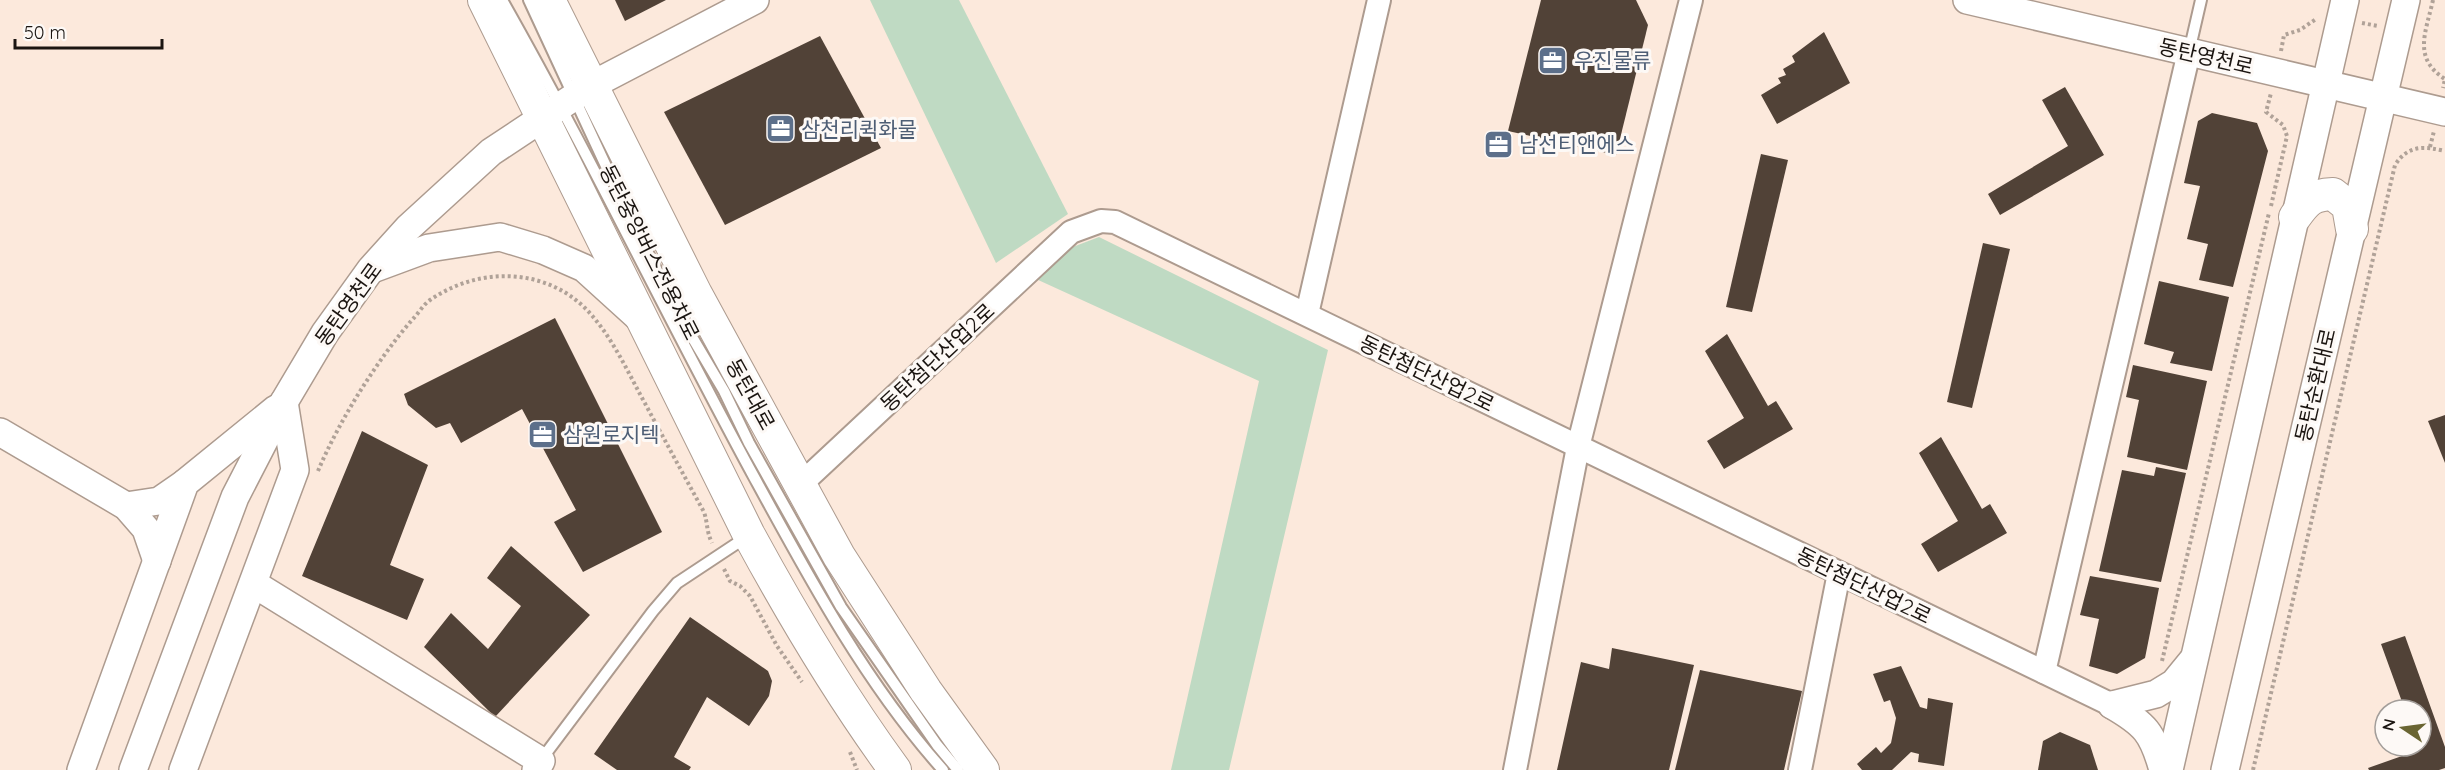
<svg xmlns="http://www.w3.org/2000/svg" width="2445" height="770" viewBox="0 0 2445 770" font-family="Quicksand,'Noto Sans KR',sans-serif">
  <rect width="100%" height="100%" fill="#fce9dc"/>
  <g fill="#bfdac3">
    <polygon points="870,0 959,0 1068,214 996,263"/>
    <polygon points="1099,237 1328,350 1229,770 1171,770 1259,381 1036,279 1057,253"/>
  </g>
  <g fill="#514237">
    <polygon points="615,0 666,0 625,21"/>
    <polygon points="1541,0 1636,0 1648,25 1616,155 1508,131"/>
    <polygon points="1824,32 1850,83 1777,124 1761,95 1781,83 1778,78 1786,75 1783,69 1795,62 1792,56"/>
    <polygon points="820,36 881,148 725,225 664,112"/>
    <polygon points="2065,87 2104,155 2000,215 1988,194 2068,146 2042,100"/>
    <polygon points="2212,113 2257,123 2268,151 2233,287 2199,280 2208,244 2187,239 2200,186 2184,183 2198,121"/>
    <polygon points="1761,154 1788,160 1752,312 1726,307"/>
    <polygon points="1983,243 2010,249 1972,408 1947,402"/>
    <polygon points="2159,281 2229,297 2212,371 2170,363 2174,352 2144,344"/>
    <polygon points="555,318 662,532 583,572 554,522 576,510 522,409 461,443 450,423 436,428 408,405 404,394"/>
    <polygon points="1727,334 1768,406 1776,401 1793,429 1724,469 1707,441 1744,418 1705,351"/>
    <polygon points="2133,365 2207,381 2187,470 2127,457 2139,400 2126,397"/>
    <polygon points="2445,415 2445,463 2428,421"/>
    <polygon points="362,431 428,465 390,565 424,579 407,620 302,576"/>
    <polygon points="1941,437 1982,509 1990,504 2007,533 1938,572 1921,544 1958,521 1919,453"/>
    <polygon points="2156,467 2186,473 2161,582 2099,571 2122,470 2154,476"/>
    <polygon points="511,546 590,615 495,717 424,647 451,613 488,649 521,606 487,578"/>
    <polygon points="2090,576 2159,588 2145,658 2117,674 2089,666 2099,619 2080,615"/>
    <polygon points="690,617 768,671 772,681 769,696 749,726 707,697 674,757 691,767 689,770 617,770 594,754"/>
    <polygon points="2405,636 2445,747 2445,768 2439,770 2369,770 2368,768 2419,750 2418,746 2421,746 2421,710 2405,710 2381,644"/>
    <polygon points="1612,648 1694,665 1669,770 1557,770 1581,662 1609,669"/>
    <polygon points="1901,666 1920,707 1927,709 1928,698 1953,703 1944,766 1918,762 1919,754 1911,752 1892,770 1862,770 1857,764 1876,747 1881,753 1891,743 1896,718 1890,700 1884,702 1873,674"/>
    <polygon points="1700,670 1802,691 1784,770 1675,770"/>
    <polygon points="2060,732 2090,745 2098,770 2038,770 2043,741"/>
  </g>
  <g fill="none" stroke-linecap="round" stroke-linejoin="round">
    <defs>
      <g id="service">
        <path d="M502,0C591,157 668,319 754,477C809,578 866,684 943,770"/>
        <polyline points="529,0 631,220 682,320 724,391 749,443 841,607 937,745 958,770"/>
        <polyline points="2189,52 2201,0"/>
        <polyline points="541,760 653,611 677,583 748,536"/>
      </g>
      <g id="minor">
        <polyline points="1307,314 1379,0"/>
        <polyline points="801,484 1071,232 1101,221 1115,222 2112,705"/>
        <polyline points="2044,672 2189,52"/>
        <polyline points="1515,770 1578,447 1691,0"/>
        <polyline points="1800,770 1839,573"/>
      </g>
      <g id="tertiary">
        <polyline points="1967,0 2445,112"/>
        <polyline points="375,268 429,248 500,237 543,250 584,268 638,317"/>
        <polyline points="0,432 126,506 146,529 157,561"/>
        <polyline points="126,506 159,501 185,483"/>
        <polyline points="254,584 541,761 536,770"/>
        <polyline points="2112,705 2156,694 2174,683 2192,661"/>
        <path d="M2112,705C2145,724 2153,733 2163,770"/>
        <polyline points="81,770 185,483 276,409"/>
        <polyline points="133,770 235,497 284,402 325,333 371,269 408,228 491,152 592,85 755,0"/>
        <polyline points="183,770 295,470 284,402"/>
        <polyline points="2169,770 2345,0"/>
        <polyline points="2225,770 2406,0"/>
      </g>
      <g id="secondary">
        <path d="M484,0L749,535C793,616 840,695 895,770"/>
        <polyline points="549,0 696,294 839,556 926,691 983,770"/>
        <path d="M2295,217C2307,200 2312,195 2333,194L2348,206L2352,229"/>
      </g>
    </defs>
    <use href="#service" stroke="#ad9b8f" stroke-width="14"/>
    <use href="#minor" stroke="#ad9b8f" stroke-width="26"/>
    <use href="#tertiary" stroke="#ad9b8f" stroke-width="30"/>
    <use href="#secondary" stroke="#ad9b8f" stroke-width="34"/>
    <g stroke="#b0a298" stroke-width="4" stroke-dasharray="3 3" stroke-linecap="butt">
      <path d="M2433,0C2426,32 2412,58 2445,79L2443,88"/>
      <polyline points="2362,23 2378,26"/>
      <polyline points="2281,51 2284,35 2300,30 2316,19"/>
      <polyline points="2430,147 2434,131"/>
      <polyline points="2271,206 2287,136 2283,125 2266,112 2271,93"/>
      <path d="M318,471C339,421 377,360 412,320C418,314 423,305 430,300C478,267 543,267 585,308C609,332 625,366 641,396C662,435 683,474 704,512C708,524 706,530 712,543"/>
      <polyline points="724,569 730,581 740,586 750,596 777,646 802,682"/>
      <polyline points="2162,661 2269,213"/>
      <polyline points="850,752 857,770"/>
      <path d="M2253,770L2395,165C2408,145 2423,146 2445,151"/>
    </g>
    <use href="#service" stroke="#fff" stroke-width="10"/>
    <use href="#minor" stroke="#fff" stroke-width="22"/>
    <use href="#tertiary" stroke="#fff" stroke-width="27"/>
    <use href="#secondary" stroke="#fff" stroke-width="32"/>
  </g>
  <defs>
    <symbol id="office-square" viewBox="-11 -11 22 22"><rect x="-9" y="-9" width="18" height="18" rx="4" fill="#5c6f8a" stroke="#fdf9f6"/><path d="M-6-3h4V-5.5h4V-3h4V5H-6ZM-1-4.5V-3h2v-1.5ZM-6 0V1H6V0Z" fill="#fff"/></symbol>
  </defs>
  <g fill-rule="evenodd">
    <use href="#office-square" x="1536" y="44" width="33" height="33"/>
    <use href="#office-square" x="764" y="112" width="33" height="33"/>
    <use href="#office-square" x="1482" y="128" width="33" height="33"/>
    <use href="#office-square" x="526" y="418" width="33" height="33"/>
  </g>
  <g text-anchor="middle" dominant-baseline="central" stroke-width="6" stroke-linejoin="round" paint-order="stroke">
    <g font-size="21" fill="#1b1511" stroke="#fdf9f6">
      <text transform="translate(2206 56) rotate(13)">동탄영천로</text>
      <text transform="translate(650 252) rotate(63)">동탄중앙버스전용차로</text>
      <text transform="translate(348 304) rotate(-54)">동탄영천로</text>
      <text transform="translate(937 357) rotate(-43)">동탄첨단산업2로</text>
      <text transform="translate(1427 373) rotate(26)">동탄첨단산업2로</text>
      <text transform="translate(2315 385) rotate(-77)">동탄순환대로</text>
      <text transform="translate(751 394) rotate(61)">동탄대로</text>
      <text transform="translate(1864 585) rotate(26)">동탄첨단산업2로</text>
    </g>
    <g font-size="21" fill="#4e5e75" stroke="#fdf9f6" text-anchor="start">
      <text x="1574" y="60">우진물류</text>
      <text x="801" y="129">삼천리퀵화물</text>
      <text x="1519" y="144">남선티앤에스</text>
      <text x="563" y="434">삼원로지텍</text>
    </g>
  </g>
  <g transform="translate(2403 728) rotate(283)"><circle r="28" fill="#fdf9f6" stroke="#a39e9a" stroke-width="1.5"/>
  <path d="M0-4.5L10 22L0 15L-10 22Z" fill="#6a6532"/>
  <text y="-9" font-size="16" font-weight="bold" text-anchor="middle" fill="#1b1511">N</text>
  </g>
  <path d="M15 39v9h147v-9" fill="none" stroke="#1b1511" stroke-width="3"/>
  <text x="24" y="39" font-size="18" fill="#1b1511" stroke="#fdf9f6" stroke-width="4.5" paint-order="stroke">50 m</text>
</svg>
